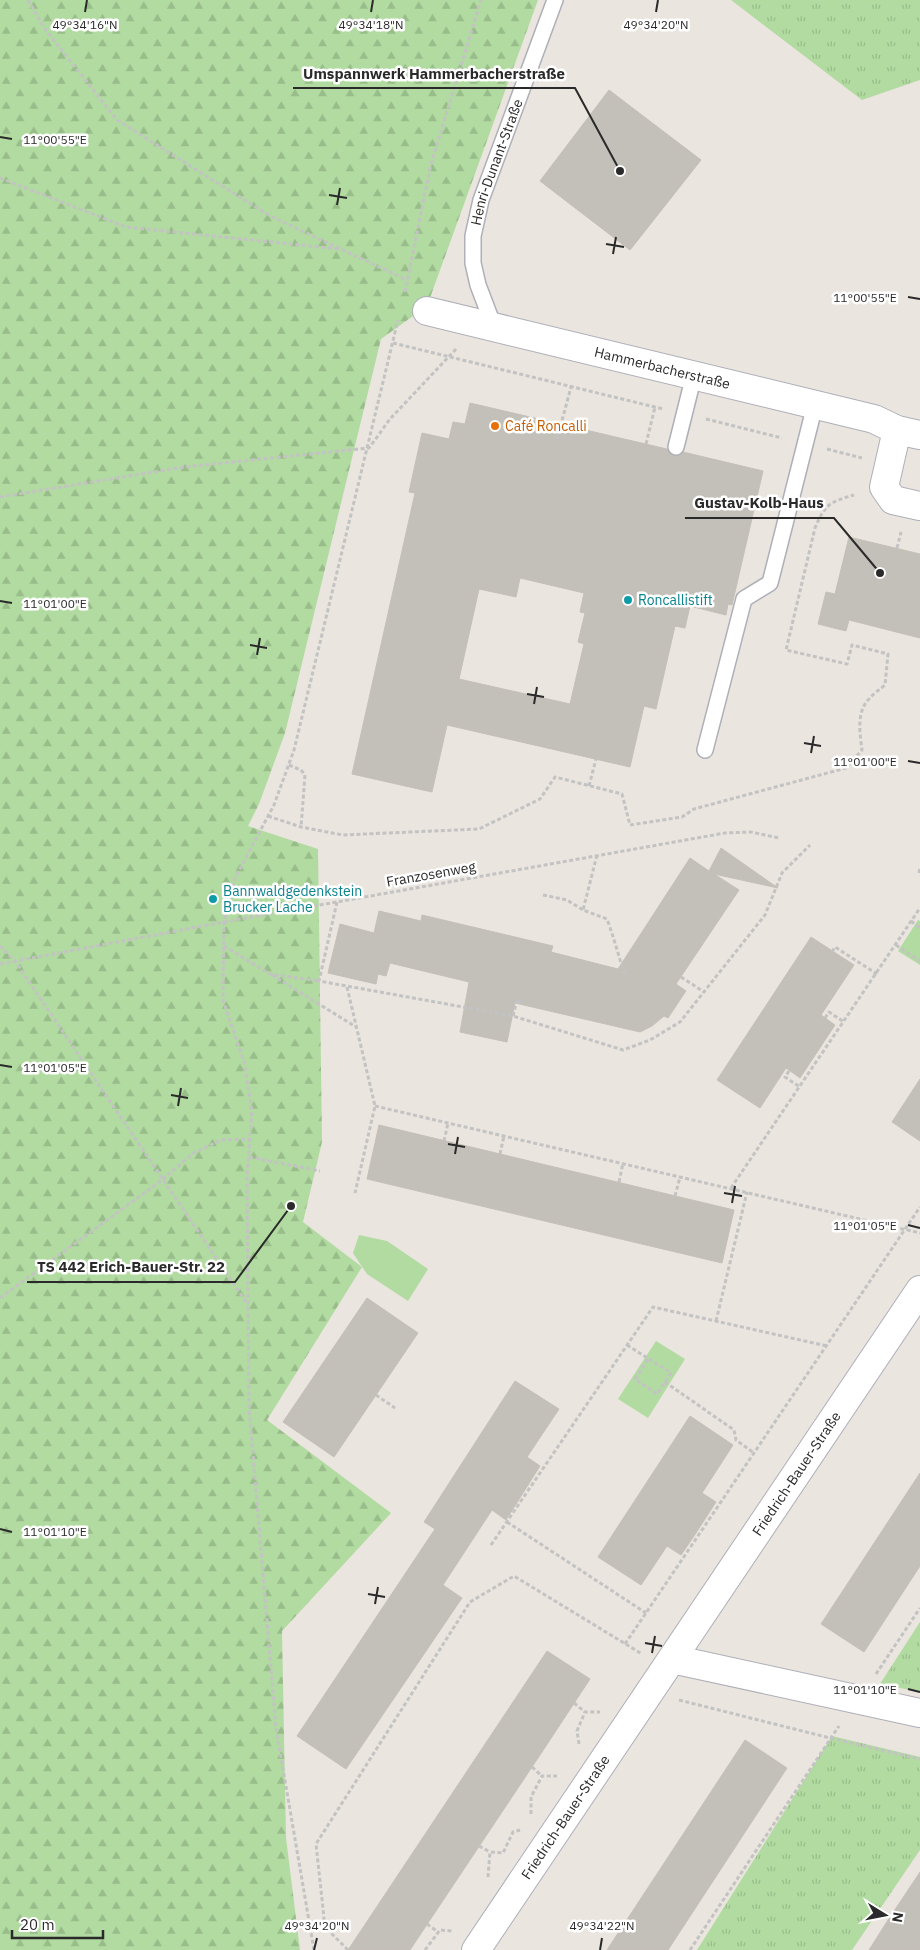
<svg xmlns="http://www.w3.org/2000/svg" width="920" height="1950" viewBox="0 0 920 1950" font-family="'IBM Plex Sans',sans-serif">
  <defs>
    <pattern id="grass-tufts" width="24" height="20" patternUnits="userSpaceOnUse" patternTransform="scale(1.25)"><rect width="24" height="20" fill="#b1dba0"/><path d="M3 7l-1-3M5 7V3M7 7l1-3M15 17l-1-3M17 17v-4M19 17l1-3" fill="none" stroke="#98bc8a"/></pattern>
    <pattern id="forest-firs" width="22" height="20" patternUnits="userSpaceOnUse" patternTransform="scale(1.25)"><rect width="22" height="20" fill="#b1dba0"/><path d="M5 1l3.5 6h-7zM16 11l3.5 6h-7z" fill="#98bc8a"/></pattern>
  </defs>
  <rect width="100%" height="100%" fill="#eae5de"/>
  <g fill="url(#grass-tufts)">
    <polygon points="731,0 920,0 920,80 862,100"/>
    <polygon points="920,1622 920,1692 880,1684"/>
    <polygon points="832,1736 920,1757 920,1850 852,1950 697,1950"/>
  </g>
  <polygon fill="url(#forest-firs)" points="0,0 538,0 427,306 381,339 285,733 259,804 248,826 318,849 322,1142 303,1222 362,1267 267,1420 391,1513 282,1631 286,1838 300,1950 0,1950"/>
  <g fill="#b1dba0">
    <polygon points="918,920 920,921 920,965 898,951"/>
    <polygon points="359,1235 387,1241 428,1269 408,1301 367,1274 353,1253"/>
    <polygon points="656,1341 685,1359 648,1418 618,1399"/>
  </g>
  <g fill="#c3bfb9" stroke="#c5c1b8" fill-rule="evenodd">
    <polygon points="609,90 701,160 630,250 540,181"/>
    <path d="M470,403L667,449L669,453L674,456H679L683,452L763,471L732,605L728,604L726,615L690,606L685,628L675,626L656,709L644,706L630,767L447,725L432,792L352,774L415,493L409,492L422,433L449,439L453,422L465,424ZM520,578L584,593L580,612L585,613L578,642L584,644L570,704L459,679L479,589L516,597Z"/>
    <polygon points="849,537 920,554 920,638 849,620 846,631 818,624 826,592 835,594"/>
    <polygon points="721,848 778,888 714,874 739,890 676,984 686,991 668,1018 664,1016 652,1026 640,1032 515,1003 507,1042 460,1032 469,982 390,963 386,976 378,974 376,984 328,973 340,924 374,933 379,911 421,921 422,915 553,946 551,952 618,969 690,858 709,871"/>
    <polygon points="811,937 854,965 821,1015 835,1025 800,1078 786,1068 760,1108 717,1080"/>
    <polygon points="920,1079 920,1141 892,1122"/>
    <polygon points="379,1125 734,1210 722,1263 367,1179"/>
    <polygon points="367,1298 418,1333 334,1457 283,1422"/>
    <polygon points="515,1381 559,1409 527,1457 540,1466 506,1520 492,1510 443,1585 462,1598 346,1769 297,1736 435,1529 424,1522"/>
    <polygon points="690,1416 733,1445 702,1493 716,1502 696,1533 681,1555 667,1546 641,1585 598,1557"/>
    <polygon points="920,1473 920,1566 864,1652 821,1624"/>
    <polygon points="547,1651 590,1679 542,1752 410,1950 348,1950"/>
    <polygon points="745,1740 787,1768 668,1950 607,1950"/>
    <polygon points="920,1872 920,1950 869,1950 888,1920"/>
  </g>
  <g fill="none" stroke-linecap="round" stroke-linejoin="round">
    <defs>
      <g id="lane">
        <path id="s1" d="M494,327L478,285L473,263V236L481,200L555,0"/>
        <polyline points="676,447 694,375"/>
        <polyline points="705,750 744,599 770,583 815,405"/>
      </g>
      <g id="street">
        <path id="s2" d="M427,311L874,419L897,430L920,435"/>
        <polyline points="897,430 884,487 893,500 920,506"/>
        <polyline points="672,1659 920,1713"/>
        <path id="s3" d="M476,1950L920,1290"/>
      </g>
    </defs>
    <use href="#lane" stroke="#aeafb9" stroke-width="18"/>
    <use href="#street" stroke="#aeafb9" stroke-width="30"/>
    <g stroke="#c3c3c3" stroke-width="3" stroke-dasharray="4 2.5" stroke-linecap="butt">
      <polyline points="28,0 45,29 117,120 270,216 407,280"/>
      <polyline points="0,178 126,227 339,249"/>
      <polyline points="405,292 431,164 481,0"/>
      <polyline points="393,343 663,409"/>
      <polyline points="706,419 782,438"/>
      <polyline points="557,439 571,387"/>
      <polyline points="646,444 655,407"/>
      <polyline points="827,449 862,458"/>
      <polyline points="0,497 184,467 369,448 390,419 456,349"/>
      <polyline points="897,548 901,532"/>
      <polyline points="289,765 301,770 305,775 301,827"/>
      <polyline points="589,786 596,759"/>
      <path d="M268,816L301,827L343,835L479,829L540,799L555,777L622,794L630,825L682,817L694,809L846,768L862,750C860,734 856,712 869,699C873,694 879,690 885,685L888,654L852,645L847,664L786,650L815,528C825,504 830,502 854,495"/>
      <path d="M597,855L583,910L607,919C614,938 619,957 625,976"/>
      <polyline points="919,873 920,868"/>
      <polyline points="543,895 567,900 583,910"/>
      <polyline points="337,902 319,981 513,1016 623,1050 650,1040 680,1022 765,915 782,873 810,845"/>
      <polyline points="911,921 920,928"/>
      <polyline points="896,945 920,961"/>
      <polyline points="0,946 15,961 246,1302"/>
      <polyline points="224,946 270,974 319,981"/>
      <polyline points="832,952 835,947 877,974"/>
      <polyline points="0,964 224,922 725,833 751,832 779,838"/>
      <polyline points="272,975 356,1027"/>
      <polyline points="681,977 704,992"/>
      <polyline points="347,987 375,1106 355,1193"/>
      <polyline points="517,1001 524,1002"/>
      <polyline points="513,1016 518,996"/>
      <polyline points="825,1018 829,1012 844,1022"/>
      <polyline points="789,1071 785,1077 800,1087"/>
      <polyline points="375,1106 920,1233"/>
      <polyline points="444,1141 448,1123"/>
      <polyline points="500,1154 504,1136"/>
      <polyline points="249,1157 320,1171"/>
      <polyline points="619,1182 623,1163"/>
      <polyline points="731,1188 920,908"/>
      <polyline points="675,1196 680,1177"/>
      <polyline points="0,1298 162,1180 192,1154 221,1140 250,1139"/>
      <polyline points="716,1321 747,1192"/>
      <polyline points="627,1345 671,1373 657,1394 635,1379 648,1359"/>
      <polyline points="665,1382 734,1430 736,1440 754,1453"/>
      <polyline points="376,1395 395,1408"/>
      <polyline points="507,1522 646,1613"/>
      <polyline points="491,1545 653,1307 827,1346"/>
      <polyline points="625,1644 920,1207"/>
      <polyline points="876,1674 920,1608"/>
      <polyline points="679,1700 830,1738 920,1759"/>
      <polyline points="574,1703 585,1712"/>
      <polyline points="579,1744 577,1731 585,1712 600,1712"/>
      <polyline points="532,1767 542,1776"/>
      <polyline points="531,1814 531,1797 542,1776 557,1776"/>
      <polyline points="479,1846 490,1852"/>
      <polyline points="488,1877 490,1852 503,1853 513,1832 520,1830"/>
      <polyline points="427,1924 438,1932"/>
      <polyline points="314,1950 276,1728 249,1407 247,1178 252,1111 244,1062 223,1000 224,922 235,878 274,805 294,750 398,320"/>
      <polyline points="348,1950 325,1927 316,1844 470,1602 514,1576 642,1654"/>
      <polyline points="425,1950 440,1930 453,1931"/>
      <polyline points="690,1950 839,1726"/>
    </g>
    <use href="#lane" stroke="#fff" stroke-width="15"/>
    <use href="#street" stroke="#fff" stroke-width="28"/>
  </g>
  <path fill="none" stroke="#2a2a2a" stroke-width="2" d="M85,12L87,0M371,12L373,0M656,12L658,0M0,137L12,139M329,195L347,198M337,205L340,188M606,244L624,247M613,254L616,237M908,297L920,299M0,601L12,603M250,645L267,648M257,655L260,638M527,694L544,697M534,704L537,687M804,743L821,746M811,753L814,736M908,761L920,763M0,1065L12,1067M171,1095L188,1098M178,1106L181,1088M448,1144L465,1147M455,1154L458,1137M724,1193L742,1196M732,1203L735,1186M908,1225L920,1228M0,1529L12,1532M368,1594L385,1597M375,1604L378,1587M645,1643L662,1646M652,1653L655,1636M908,1689L920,1692M314,1950L317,1938M600,1950L602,1938"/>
  <circle fill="#e8710a" stroke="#fff" stroke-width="2" cx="495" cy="426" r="5"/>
  <g fill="#0f9aa8" stroke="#fff" stroke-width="2">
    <circle cx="628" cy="600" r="5"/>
    <circle cx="213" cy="899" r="5"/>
  </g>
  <g text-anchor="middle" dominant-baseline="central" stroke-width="5" stroke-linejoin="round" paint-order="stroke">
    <g font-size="14" fill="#2a2a2a" stroke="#fff">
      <text stroke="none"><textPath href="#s1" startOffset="172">Henri-Dunant-Straße</textPath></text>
      <text stroke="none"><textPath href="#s2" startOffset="242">Hammerbacherstraße</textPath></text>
      <text transform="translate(431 874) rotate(-10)">Franzosenweg</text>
      <text stroke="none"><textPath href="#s3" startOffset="574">Friedrich-Bauer-Straße</textPath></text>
      <text stroke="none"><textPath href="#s3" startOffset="160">Friedrich-Bauer-Straße</textPath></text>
    </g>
    <g font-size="14" fill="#c56008" stroke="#fff" text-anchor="start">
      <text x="505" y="426">Café Roncalli</text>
    </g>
    <g font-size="14" fill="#0d838f" stroke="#fff" text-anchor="start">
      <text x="638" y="600">Roncallistift</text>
      <text x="223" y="891">Bannwaldgedenkstein<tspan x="223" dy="16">Brucker Lache</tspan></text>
    </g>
  </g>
  <g font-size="12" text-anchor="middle" fill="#2a2a2a" stroke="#fff" stroke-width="5" stroke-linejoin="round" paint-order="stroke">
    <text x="85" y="29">49°34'16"N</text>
    <text x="371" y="29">49°34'18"N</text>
    <text x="656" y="29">49°34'20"N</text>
    <text x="55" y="144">11°00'55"E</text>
    <text x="865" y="302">11°00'55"E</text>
    <text x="55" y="608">11°01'00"E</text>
    <text x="865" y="766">11°01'00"E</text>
    <text x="55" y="1072">11°01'05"E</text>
    <text x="865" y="1230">11°01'05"E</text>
    <text x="55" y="1536">11°01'10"E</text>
    <text x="865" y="1694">11°01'10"E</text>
    <text x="317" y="1930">49°34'20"N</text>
    <text x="602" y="1930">49°34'22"N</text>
  </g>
  <path fill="none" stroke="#2a2a2a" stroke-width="2" d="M620 171L575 88H293M880 573L834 518H685M291 1206L235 1282H27"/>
  <g fill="#2a2a2a" stroke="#fff" stroke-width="2">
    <circle cx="620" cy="171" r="5"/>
    <circle cx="880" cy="573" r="5"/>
    <circle cx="291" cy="1206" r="5"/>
  </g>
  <g font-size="15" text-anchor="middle" font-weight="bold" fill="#2a2a2a" stroke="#fff" stroke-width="5" stroke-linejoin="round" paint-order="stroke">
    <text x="434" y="79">Umspannwerk Hammerbacherstraße</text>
    <text x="759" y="508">Gustav-Kolb-Haus</text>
    <text x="131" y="1272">TS 442 Erich-Bauer-Str. 22</text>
  </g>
  <g transform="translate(885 1915) rotate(100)" stroke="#ffffff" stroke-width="4" paint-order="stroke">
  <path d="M0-4L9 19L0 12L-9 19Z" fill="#2a2a2a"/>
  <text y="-8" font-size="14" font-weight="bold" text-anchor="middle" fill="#2a2a2a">N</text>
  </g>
  <path d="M12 1930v8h91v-8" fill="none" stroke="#2a2a2a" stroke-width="2.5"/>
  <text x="20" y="1930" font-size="15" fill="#2a2a2a" stroke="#ffffff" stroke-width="4" paint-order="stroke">20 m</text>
</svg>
